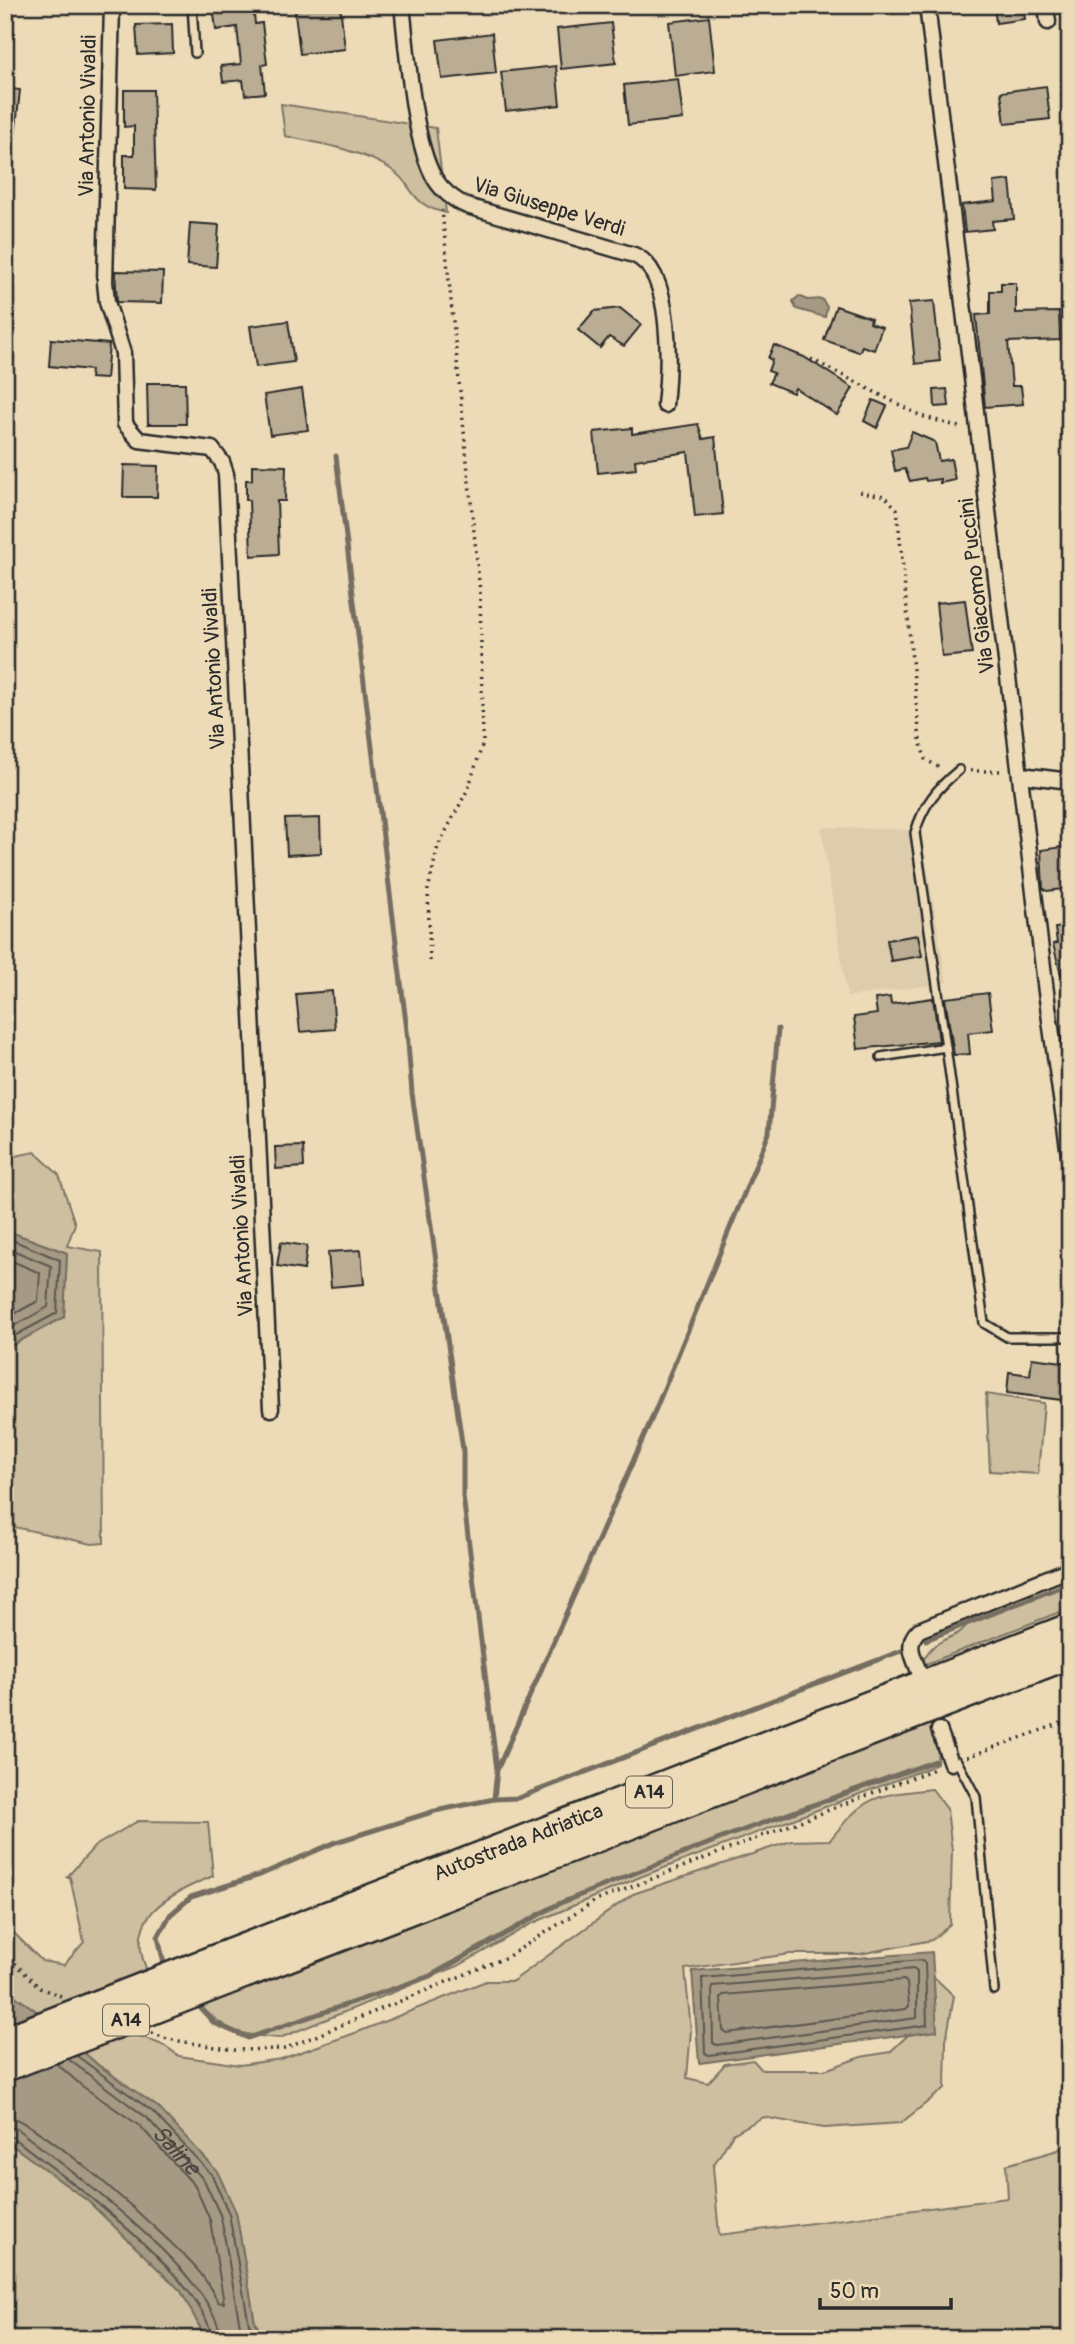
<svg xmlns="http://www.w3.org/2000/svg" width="1075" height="2344" viewBox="0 0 1075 2344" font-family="Pangolin,sans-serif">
  <rect width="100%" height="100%" fill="#eddbb8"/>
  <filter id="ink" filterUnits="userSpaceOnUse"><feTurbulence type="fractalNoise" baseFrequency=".0143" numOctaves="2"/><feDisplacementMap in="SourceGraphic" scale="14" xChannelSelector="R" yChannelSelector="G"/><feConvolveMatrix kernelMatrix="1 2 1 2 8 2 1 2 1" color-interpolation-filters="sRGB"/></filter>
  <g filter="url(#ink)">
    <polygon fill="#decdad" points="821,827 921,830 947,983 847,997"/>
    <g fill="#cebfa0" stroke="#7c7566" stroke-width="2">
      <path d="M281,104L436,128L446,213C408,205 415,184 389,168C358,149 320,144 285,136Z"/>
      <polygon points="35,1152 59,1175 75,1224 67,1246 102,1252 104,1543 92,1544 5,1525 5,1349 64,1317 67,1253 5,1230 5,1158"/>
      <polygon points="986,1394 1044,1403 1038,1474 990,1471"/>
      <path d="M1070,1572V1608L921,1666C935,1627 965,1648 972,1610Z"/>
      <path d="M931,1723L938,1745L937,1763L928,1768L640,1877L531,1924L458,1966L280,2038C245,2036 224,2032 200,2005Z"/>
      <path d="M932,1789L947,1809L952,1851L950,1924L932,1940L860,1954H790L685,1969L691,2030L687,2078L708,2083L725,2064L753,2060L762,2070H825L861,2057L890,2052L908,2035L936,2031L933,1976L954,1996L946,2041L945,2088L901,2123L824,2128L763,2117L733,2134L713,2166L719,2235L1008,2198L1006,2165L1058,2150L1070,2140V2339H266L255,2323L236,2212L111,2073L98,2065L42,2015L5,1989V1924L42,1961L64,1965L84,1942L70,1877H67L95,1846L138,1821L208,1822L213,1876C166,1896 121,1917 149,1975L70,2008L165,2046L179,2056L240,2065L281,2059L358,2032L486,1981H513L633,1894L791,1841L830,1840C867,1793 875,1796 932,1789Z"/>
      <polygon points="5,2140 88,2201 181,2291 206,2339 5,2339"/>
    </g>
    <g fill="#a69a84" stroke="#756e60" stroke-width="2">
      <polygon points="799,296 807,300 822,299 827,307 825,317 796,309 793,301"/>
      <polygon points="5,1230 67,1253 64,1317 5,1349"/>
      <polygon points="932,1952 937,2031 699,2063 692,1971"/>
      <polygon points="5,1989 42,2015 98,2065 158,2107 217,2171 236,2212 255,2323 266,2339 206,2339 181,2291 88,2201 5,2140"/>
    </g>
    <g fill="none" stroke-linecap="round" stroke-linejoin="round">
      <g stroke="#5c574f" stroke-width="2">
        <polyline points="5,1237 60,1260 57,1313 5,1341"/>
        <polyline points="5,1247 51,1266 48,1307 5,1331"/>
        <polyline points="5,1258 40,1273 38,1301 5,1319"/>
        <polygon points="922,1960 925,1963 927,2025 709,2055 705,2053 702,1978"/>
        <polygon points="914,1969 917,1972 917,2018 717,2045 713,2043 712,1986"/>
        <polygon points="904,1980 907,1983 909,2006 906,2009 727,2033 723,2030 721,1998 723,1995"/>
        <polyline points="77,2056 153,2112 212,2175 229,2214 249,2324 257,2339"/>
        <path id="s1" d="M68,2059L147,2118L204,2180L221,2217L240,2326L247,2339"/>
        <path d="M5,2116C37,2117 178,2245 201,2274C208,2283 213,2293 218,2302L224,2303L210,2220L195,2186L140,2126L82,2086L57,2064"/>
        <path d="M5,2126L17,2129C66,2167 217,2277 221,2339"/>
        <path d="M5,2135L12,2137C60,2173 206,2279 212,2339"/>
      </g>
      <g stroke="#756e60" stroke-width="5">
        <polyline points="926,1640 1070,1583"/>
        <polyline points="498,1768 652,1418 769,1133 778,1029"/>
        <polyline points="494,1799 518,1798 901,1651"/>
        <polyline points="165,1968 158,1937 170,1915 191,1897 260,1875 336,1842 435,1811 494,1799 497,1770 463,1496 463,1450 412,1093 407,1031 336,456"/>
        <polyline points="195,2002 214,2023 248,2038 430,1976 558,1904 727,1836 935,1761"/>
      </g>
    </g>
    <g fill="#baad93" stroke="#2b2b2b" stroke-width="2">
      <polygon points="253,5 255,24 262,23 267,64 262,65 265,93 245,95 243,80 223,82 221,66 241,64 237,27 216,30 213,7"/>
      <polygon points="294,5 340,5 345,49 300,54"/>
      <polygon points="994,5 1023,5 1025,19 996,23"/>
      <polygon points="709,17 715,71 675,76 669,22"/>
      <polygon points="611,23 616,63 561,69 557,29"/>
      <polygon points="172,24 173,53 138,55 136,25"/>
      <polygon points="492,33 496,73 442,79 437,40"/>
      <polygon points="556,66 560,105 506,111 501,72"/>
      <polygon points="678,79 683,119 628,125 624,85"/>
      <polygon points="1046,86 1050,119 1005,124 1001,92"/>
      <polygon points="5,88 20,90 15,136 5,136"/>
      <polygon points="124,90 153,90 156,190 124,189 124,155 134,155 134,126 124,127"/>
      <polygon points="1010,180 1014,219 992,221 993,229 965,232 962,205 996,201 994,182"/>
      <polygon points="190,223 219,225 216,267 187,265"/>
      <polygon points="115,271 163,272 162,303 117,302"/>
      <polygon points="1001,283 1016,283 1016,313 1059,312 1060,340 1008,342 1012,386 1021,386 1023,404 985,407 976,315 990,314 990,291 1001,291"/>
      <polygon points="934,301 940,361 915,364 909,303"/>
      <polygon points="836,306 871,318 870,323 882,327 874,350 862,346 859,352 824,340"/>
      <polygon points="620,308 641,325 624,346 609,337 600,348 578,330 594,311"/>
      <polygon points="288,321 294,362 256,367 250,326"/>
      <polygon points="51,339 109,344 106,379 90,378 91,370 49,366"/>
      <polygon points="774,345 804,357 853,388 837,415 795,388 793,393 769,383 774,373 768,371 772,360 768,358"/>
      <polygon points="147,383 185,383 186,424 148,424"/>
      <polygon points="302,389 308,430 270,435 264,395"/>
      <polygon points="947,389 949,406 935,407 934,390"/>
      <polygon points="873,400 887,406 877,428 864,421"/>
      <polygon points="698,424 703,439 715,437 723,514 695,517 688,452 635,460 636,469 598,473 594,432 632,428 632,434"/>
      <polygon points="912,432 935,442 939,461 951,459 955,480 940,483 940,479 926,481 925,478 910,481 905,469 895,471 891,450 906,447"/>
      <polygon points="124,465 158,466 157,497 123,497"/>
      <polygon points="252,465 286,466 285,501 277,501 279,554 251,556 249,500 246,500 246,480 252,480"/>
      <polygon points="965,600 972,654 942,657 936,603"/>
      <polygon points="320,818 321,853 287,855 285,819"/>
      <polygon points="1070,846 1070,888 1047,891 1043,888 1041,850"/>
      <polygon points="1070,926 1070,974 1061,975 1053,944 1057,943 1055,928"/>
      <polygon points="918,935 922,956 891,961 887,940"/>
      <polygon points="332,991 335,1029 300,1032 296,994"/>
      <polygon points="988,993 993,1030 968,1033 970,1054 954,1055 945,998"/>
      <polygon points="890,997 891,1004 933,998 939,1041 858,1049 854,1017 877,1014 875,999"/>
      <polygon points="303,1146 304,1167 276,1169 275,1147"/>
      <polygon points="281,1242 307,1246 304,1270 277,1266"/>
      <polygon points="361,1250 364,1284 331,1287 328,1252"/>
      <polygon points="1032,1358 1070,1363 1070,1401 1007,1393 1009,1372 1030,1375"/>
    </g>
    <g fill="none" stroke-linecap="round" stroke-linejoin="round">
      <defs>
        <g id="service">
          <polyline points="192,5 195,53"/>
          <path d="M946,1047L915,833C923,805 937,788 959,770"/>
          <polyline points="881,1057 946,1047 984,1323 1007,1337 1070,1337"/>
          <polyline points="957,1761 976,1797 994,1990"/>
        </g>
        <g id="minor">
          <polyline points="112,5 105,282 107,302 123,353 125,424 139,440 212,449 222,462 226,474 271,1409"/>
          <path d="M402,5C407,49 413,143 435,179C443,192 454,200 467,206L634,255C674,271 669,368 665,405"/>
          <polyline points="927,5 1046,992 1070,1162"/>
          <polyline points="1046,5 1048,22"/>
          <polyline points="1021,775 1070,781"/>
          <path d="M918,1669C912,1655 906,1642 919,1630L1070,1569"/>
          <polyline points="939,1730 951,1763"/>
        </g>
        <g id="motorway">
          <path id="s2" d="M229,1954L1070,1628"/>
          <polyline points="246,1973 1070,1654"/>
        </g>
      </defs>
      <use href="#service" stroke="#2b2b2b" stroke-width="12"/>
      <use href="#minor" stroke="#2b2b2b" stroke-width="19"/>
      <use href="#motorway" stroke="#2b2b2b" stroke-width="33"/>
      <g stroke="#2b2b2b" stroke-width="3.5" stroke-dasharray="2 5" stroke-linecap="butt">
        <polyline points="811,359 921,416 963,428"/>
        <polyline points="860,492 885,496 897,509 920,740 925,759 942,769"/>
        <polyline points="970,771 1005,771"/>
        <polyline points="430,961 428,890 438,846 468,789 483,743 480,592 442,210"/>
        <polyline points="967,1757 1070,1720"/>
        <polyline points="5,1953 40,1988 61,1996"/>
        <polyline points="152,2033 167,2039 234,2050 284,2049 507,1957 595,1901 937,1768"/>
      </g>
      <use href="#service" stroke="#eddbb8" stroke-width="7"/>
      <use href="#minor" stroke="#eddbb8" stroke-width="14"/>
      <use href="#motorway" stroke="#eddbb8" stroke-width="28"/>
      <defs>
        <g id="motorway-bridge">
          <polyline points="5,2041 229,1954"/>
          <polyline points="5,2067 246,1973"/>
        </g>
      </defs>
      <use href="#motorway-bridge" stroke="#2b2b2b" stroke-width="33" stroke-linecap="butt"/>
      <use href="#motorway-bridge" stroke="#eddbb8" stroke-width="28"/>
    </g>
  </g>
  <g text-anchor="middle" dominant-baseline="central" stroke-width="5" stroke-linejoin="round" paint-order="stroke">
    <g fill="#eddbb8" stroke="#656055" stroke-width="2">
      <rect x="626" y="1776.5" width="46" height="31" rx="5"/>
      <rect x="103" y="2004.5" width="46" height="31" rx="5"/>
    </g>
    <g font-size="19" font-weight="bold" fill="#2b2b2b">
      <text x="649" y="1792">A14</text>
      <text x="126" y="2020">A14</text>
    </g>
    <g font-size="21" fill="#2b2b2b" stroke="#eddbb8">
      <text transform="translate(88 116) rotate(-89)">Via Antonio Vivaldi</text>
      <text transform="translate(549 207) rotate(17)">Via Giuseppe Verdi</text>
      <text transform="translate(977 586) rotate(-97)">Via Giacomo Puccini</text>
      <text transform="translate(214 669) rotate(-93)">Via Antonio Vivaldi</text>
      <text transform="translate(242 1236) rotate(-93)">Via Antonio Vivaldi</text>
      <text stroke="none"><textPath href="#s2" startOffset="310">Autostrada Adriatica</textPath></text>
    </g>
    <g font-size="23" font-style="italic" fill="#4a4741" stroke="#eddbb8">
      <text stroke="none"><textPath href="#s1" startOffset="142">Saline</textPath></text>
    </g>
  </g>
  <rect width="1075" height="2344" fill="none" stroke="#eddbb8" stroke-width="28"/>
  <rect x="14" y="14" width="1047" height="2316" fill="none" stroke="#2b2b2b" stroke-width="2.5" filter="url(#ink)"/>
  <path d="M820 2298v10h131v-10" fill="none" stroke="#2b2b2b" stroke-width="3.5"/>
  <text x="830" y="2298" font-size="21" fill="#2b2b2b" stroke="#eddbb8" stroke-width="5" paint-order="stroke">50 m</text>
</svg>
